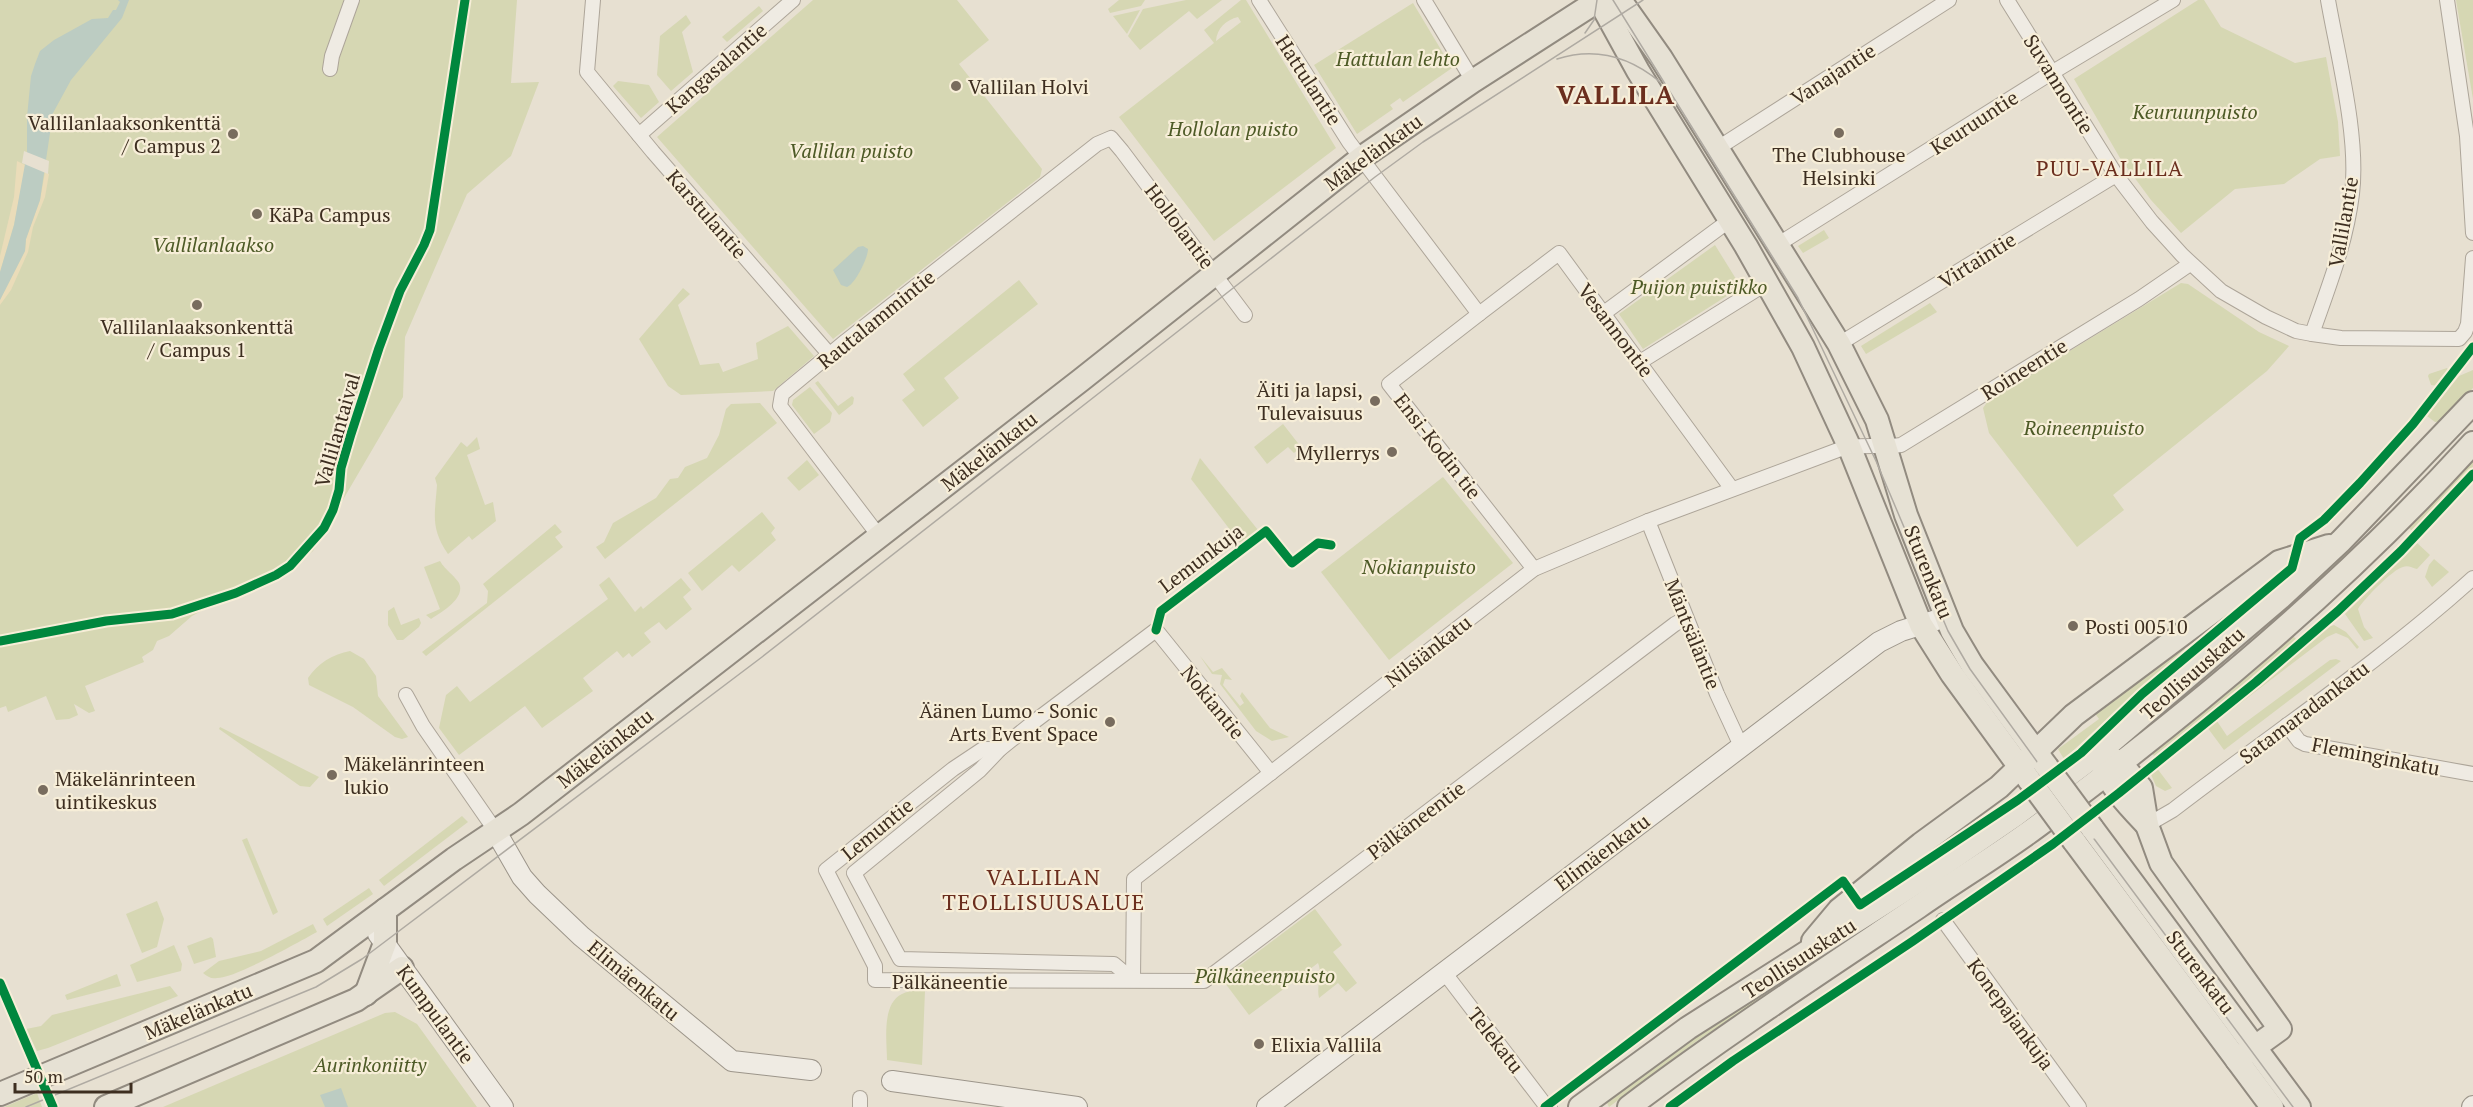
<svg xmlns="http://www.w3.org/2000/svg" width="2473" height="1107" viewBox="0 0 2473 1107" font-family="'PT Serif',serif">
  <rect width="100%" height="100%" fill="#e7e0d1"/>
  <g fill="#d6d7b3" fill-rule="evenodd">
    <polygon points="0,0 517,0 511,83 539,82 511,156 467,194 405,337 403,397 313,551 285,573 253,589 214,604 192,616 169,636 157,641 153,650 142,657 144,662 85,686 95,711 89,713 74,704 78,715 69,719 56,720 46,696 8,712 6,706 0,708"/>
    <polygon points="813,0 957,0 989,40 959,64 1042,169 1040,177 833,339 657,137"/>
    <polygon points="1119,0 1145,0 1141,6 1110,13 1108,9"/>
    <polygon points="1186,0 1222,0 1197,19 1189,11 1140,50 1128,36 1143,9"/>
    <path d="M1241,0H1246L1336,148L1214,241L1119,117L1214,43L1204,30ZM1238,17L1241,22L1216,41C1217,28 1226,20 1238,17Z"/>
    <polygon points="2198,0 2204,0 2221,27 2295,63 2326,57 2338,122 2340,156 2320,159 2284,184 2235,189 2181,233 2151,200 2120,158 2074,79"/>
    <polygon points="2456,0 2473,0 2473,99 2458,12"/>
    <polygon points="1413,3 1452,68 1403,102 1400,98 1390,105 1393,109 1357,134 1314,65"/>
    <polygon points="759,6 763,11 727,42 722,37"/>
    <polygon points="1140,10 1127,34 1113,16"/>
    <polygon points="686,15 691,23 682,32 693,72 671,91 657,75 660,36"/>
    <polygon points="618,81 649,85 659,102 641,118 613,86"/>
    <polygon points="1824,230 1829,238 1803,253 1798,246"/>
    <polygon points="1715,245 1741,287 1643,349 1619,314"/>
    <polygon points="1019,280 1038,304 944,378 959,398 923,427 902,400 915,390 903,374"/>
    <polygon points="2181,283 2188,284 2259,332 2289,346 2267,371 2113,495 2124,510 2077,547 1989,433 1983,408 1988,401"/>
    <polygon points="683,288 690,294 678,305 700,365 719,363 723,372 758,359 756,343 788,326 814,356 773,391 681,395 668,386 639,339"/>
    <polygon points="1930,303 1937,312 1866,354 1861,346"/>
    <polygon points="2447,368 2449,371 2438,386 2431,385 2428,376 2429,374"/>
    <polygon points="2473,370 2473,388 2442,422 2435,422 2427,416 2459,376"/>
    <polygon points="818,381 838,406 852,396 854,398 853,404 839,415 815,383"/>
    <polygon points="810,387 832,413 830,422 814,434 792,405 793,400"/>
    <polygon points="760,403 777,423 605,559 596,547 604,542 613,523 656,498 670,479 678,478 685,467 707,458 719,435 726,409 731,404"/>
    <polygon points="1283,424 1301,447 1294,453 1288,447 1267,464 1254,447"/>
    <path d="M477,437L480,449L467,455L485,505L493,502L496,521L472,540L469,536L448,554C430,528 435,514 437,485L435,478L461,442L467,447Z"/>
    <polygon points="2473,455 2473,467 2413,532 2407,526"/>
    <polygon points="1200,458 1258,530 1241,544 1191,479"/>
    <polygon points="807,460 819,475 799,491 787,478"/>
    <polygon points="1443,477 1513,563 1389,660 1321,572"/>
    <polygon points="762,512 775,528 771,533 776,540 739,572 732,565 702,591 688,573"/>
    <polygon points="555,524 562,532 555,537 563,547 426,656 422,652 487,603 488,591 483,584"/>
    <path d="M2416,542L2430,555L2417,569C2412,568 2408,565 2403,567C2393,569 2363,600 2358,609L2364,627L2373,638L2364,641L2345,614Z"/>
    <polygon points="2347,546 2352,551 2296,606 2291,601"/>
    <polygon points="2434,559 2449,572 2432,587 2425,577 2429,565"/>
    <path d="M440,561C445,570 455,576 459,583C466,598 442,612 431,619L426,615L440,609L424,567Z"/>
    <polygon points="609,577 635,612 641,606 643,609 681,578 691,590 683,597 692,609 666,630 659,622 644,633 651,642 632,657 629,653 623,658 617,651 583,678 593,691 542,728 525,706 459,755 439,728 446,695 457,686 470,702 608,599 599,585"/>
    <polygon points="394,607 401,625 419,618 421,623 419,627 403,640 397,640 388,625 388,611"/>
    <polygon points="2334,625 2346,632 2359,647 2357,649 2348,638 2336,633 2327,637 2217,721 2227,736 2330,660 2336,659 2341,661 2224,750 2207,727 2328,627"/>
    <polygon points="2291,634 2297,640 2238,691 2154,756 2150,751"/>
    <polygon points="2179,642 2185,650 2132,696 2064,759 2058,749 2099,719 2092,709"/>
    <path d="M350,651L364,659L376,676L378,696L408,737L402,739L395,737L353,707L309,685L308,678C318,663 333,654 350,651Z"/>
    <polygon points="1200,656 1213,672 1222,668 1232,680 1225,679 1223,685 1240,706 1244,703 1240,696 1242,692 1270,728 1289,737 1272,741 1256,731 1220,684 1222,675 1212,674"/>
    <polygon points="220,727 319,777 310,787 300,786 219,729"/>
    <polygon points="2154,765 2156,767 2172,788 2165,791 2156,786 2149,770"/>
    <polygon points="462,816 468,822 384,886 379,880"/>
    <polygon points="2007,835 1697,1041 1609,1107 1607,1103 1687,1042"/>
    <polygon points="247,838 278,912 273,915 242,840"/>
    <polygon points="369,888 373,894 327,926 323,919"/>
    <polygon points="157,901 164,919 157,947 142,953 126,914"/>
    <path d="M1315,909L1342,945L1333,952L1357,983L1346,992L1338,983L1319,998C1316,985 1323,975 1318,963L1249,1015L1222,979Z"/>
    <path d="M313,924L317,932C297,943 235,978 217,978C211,979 208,977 203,973L219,961L261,951Z"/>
    <polygon points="211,937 213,939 216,957 194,964 187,946"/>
    <polygon points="174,945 182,964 181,971 137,982 130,965"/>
    <polygon points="117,974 121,986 67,1000 65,995"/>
    <polygon points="170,986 178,996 48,1048 37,1051 26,1029 41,1026 52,1015"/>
    <path d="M925,991L922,1065L887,1060C887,1042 881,1004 902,994C908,990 918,991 925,991Z"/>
    <polygon points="395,1012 417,1024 477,1107 163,1107 385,1013"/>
    <polygon points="37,1093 42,1107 4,1107"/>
  </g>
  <g fill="#eadcb9">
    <polygon points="17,161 25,165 25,168 14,225 0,272 0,256 14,197"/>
    <polygon points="45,172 49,174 45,197 33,227 28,252 11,290 0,305 0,300 25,251 26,239 40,200"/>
  </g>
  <g fill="#bcccc2">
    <polygon points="118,0 129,0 122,18 71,80 53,113 40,200 26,239 25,251 0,300 0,272 14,225 27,153 27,117 31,76 35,64 40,51 54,40 92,19 108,18 113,10 116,10 120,2"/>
    <path d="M863,246L868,249C868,258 855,284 847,287L841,285L833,270L858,247Z"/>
    <polygon points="341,1088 348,1107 325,1107 320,1095"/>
  </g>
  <polygon fill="#e7e0d1" points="24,151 49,161 48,174 22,163"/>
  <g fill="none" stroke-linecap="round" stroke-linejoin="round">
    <defs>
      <g id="street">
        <polyline points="593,0 587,72 653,152 830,355"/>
        <polyline points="1259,0 1349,142 1479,314 1389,384 1534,569"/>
        <polyline points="1424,0 1473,81"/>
        <polyline points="2007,0 2116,175 2152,222 2182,255 2221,291 2266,317 2296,331 2312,334 2341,338 2459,339 2465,332 2468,324 2473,258"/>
        <polyline points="2447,0 2467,136 2473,233"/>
        <polyline points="330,69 332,56 352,0"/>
        <polyline points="639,135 793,0"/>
        <polyline points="1718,148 1949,0"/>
        <polyline points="1777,245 2043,78 2173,0"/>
        <polyline points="1604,313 1730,220"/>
        <polyline points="1479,314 1559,253 1732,489"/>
        <path d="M2312,334C2328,288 2346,244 2352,194C2359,137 2338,57 2328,0"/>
        <polyline points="1839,344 2116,175"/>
        <polyline points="1640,362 1767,283"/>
        <polyline points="1648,521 1717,694 1741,746"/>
        <polyline points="879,536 780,406 782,394 846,341 1097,144 1111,138 1122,151 1245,315"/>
        <polyline points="406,695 423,726 495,830"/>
        <polyline points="2287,725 2299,741 2305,744 2473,774"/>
        <polyline points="1000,749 983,749 953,769 826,870 875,966 875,980 1204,981 1675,624 1686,618"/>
        <path d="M2147,825L2173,810C2273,733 2379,663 2473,578"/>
        <polyline points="1943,920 2079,1107"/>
        <polyline points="1444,972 1543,1102 1550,1107"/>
        <path d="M1133,980L1134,879L1534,569L1648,521L1838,450C1858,443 1880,448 1901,445L2139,299L2190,264"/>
        <polyline points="1133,980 1114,964 900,959 854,873 980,770 1000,749 1035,721 1156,630 1271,773"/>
        <polyline points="860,1107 860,1098"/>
      </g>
      <g id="secondary">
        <polyline points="495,830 522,877 537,894 581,936 732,1061 811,1070"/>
        <polyline points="378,934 503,1107"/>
        <polyline points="892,1081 1077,1107"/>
        <polyline points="1267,1107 1879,642 1901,631 1946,617"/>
        <polyline points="2472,1107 2473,1106"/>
      </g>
      <g id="primary">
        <polyline points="1599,0 1638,71 1746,246 1803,347 1849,446 1921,625 1952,674 2030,781"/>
        <polyline points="1620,0 1661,58 1839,344 1877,420 1906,515 1952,631 1972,665 2047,767"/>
        <polyline points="2107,757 2120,762 2141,788 2147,825 2161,863 2280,1029 2237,1060"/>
        <path d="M2101,760C2109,786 2128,805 2147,825"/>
        <polyline points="2092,828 2299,1107"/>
        <polyline points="2074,841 2272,1107"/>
        <polyline points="1813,941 1839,910 1921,844 1999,787 2074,715 2279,562 2329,546"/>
        <polyline points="366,994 385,943 385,910"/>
        <polyline points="0,1094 316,961 454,859 521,814 1081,380 1361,158 1473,81 1599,0"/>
        <polyline points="106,1107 356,1000 402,968"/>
        <polyline points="1580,1107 1688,1028 1928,875 2014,816 2098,753 2280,598 2341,541 2473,403"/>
        <path d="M1629,1107C1723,1036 1821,972 1918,907C1958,879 2000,854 2039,825C2194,710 2343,586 2473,443"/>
      </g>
    </defs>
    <use href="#street" stroke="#ada599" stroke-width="16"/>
    <use href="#secondary" stroke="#9c958a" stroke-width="22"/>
    <use href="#primary" stroke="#928b80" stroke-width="26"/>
    <use href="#street" stroke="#efebe3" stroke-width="14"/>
    <use href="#secondary" stroke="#efebe3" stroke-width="20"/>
    <use href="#primary" stroke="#e6e1d4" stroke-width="22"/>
    <g stroke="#afaaa2" stroke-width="1.5">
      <polyline points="1613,0 1798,298 1876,461 1948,631 1970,669 2043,770 2293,1107"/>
      <polyline points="1585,33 1594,20 1597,0"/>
      <path d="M1557,59C1595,47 1630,57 1660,82"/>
      <polyline points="26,1107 316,987 362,959 762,657 1375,177 1423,142 1643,0"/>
    </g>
    <defs>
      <g id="primary-bridge">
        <polyline points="2047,767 2092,828"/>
        <polyline points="2030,781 2074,841"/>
      </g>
    </defs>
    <use href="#primary-bridge" stroke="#928b80" stroke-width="26" stroke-linecap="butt"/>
    <use href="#primary-bridge" stroke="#e6e1d4" stroke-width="22"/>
    <defs>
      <g id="cycleway">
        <polyline points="1156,630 1161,611 1266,531 1292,563 1318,543 1331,545"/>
        <polyline points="0,641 106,621 172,614 236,593 276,575 290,566 324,528 333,510 339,490 341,468 351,434 379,348 400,291 424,245 430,230 465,0"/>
        <polyline points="0,983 53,1107"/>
        <polyline points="1545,1107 1843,881 1860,905 2018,800 2081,753 2142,694 2292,568 2300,538 2324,520 2360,483 2413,424 2473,347"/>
        <polyline points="1670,1107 1733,1061 1913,941 2053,844 2119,793 2256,682 2338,611 2401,551 2473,474"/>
      </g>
    </defs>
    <use href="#cycleway" stroke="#f7eed8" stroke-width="13"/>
    <use href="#cycleway" stroke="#00873e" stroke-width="9"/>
  </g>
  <g fill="#786c5e" stroke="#f7eed8" stroke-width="2">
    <circle cx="956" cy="86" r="6"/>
    <circle cx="1839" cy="133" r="6"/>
    <circle cx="233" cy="134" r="6"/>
    <circle cx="257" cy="214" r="6"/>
    <circle cx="197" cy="305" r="6"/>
    <circle cx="1375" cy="401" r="6"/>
    <circle cx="1392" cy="452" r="6"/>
    <circle cx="2073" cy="626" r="6"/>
    <circle cx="1110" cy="722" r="6"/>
    <circle cx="332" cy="775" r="6"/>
    <circle cx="43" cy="790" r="6"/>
    <circle cx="1259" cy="1044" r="6"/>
  </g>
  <g text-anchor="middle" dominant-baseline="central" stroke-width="4.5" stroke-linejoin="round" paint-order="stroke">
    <g font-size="20" font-style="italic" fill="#4d5a26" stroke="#f7eed8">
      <text x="1398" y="58">Hattulan lehto</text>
      <text x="2195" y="111">Keuruunpuisto</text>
      <text x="1233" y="128">Hollolan puisto</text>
      <text x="851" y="150">Vallilan puisto</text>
      <text x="213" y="244">Vallilanlaakso</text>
      <text x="1699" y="286">Puijon puistikko</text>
      <text x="2084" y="427">Roineenpuisto</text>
      <text x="1419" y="566">Nokianpuisto</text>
      <text x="1265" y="975">Pälkäneenpuisto</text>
      <text x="370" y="1064">Aurinkoniitty</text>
    </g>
    <g font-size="20" fill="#3d2e20" stroke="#f7eed8">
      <text transform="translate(716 68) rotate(-41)">Kangasalantie</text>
      <text transform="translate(1833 74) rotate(-33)">Vanajantie</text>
      <text transform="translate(1309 80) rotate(57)">Hattulantie</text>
      <text transform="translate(2059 84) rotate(58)">Suvannontie</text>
      <text transform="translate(1974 122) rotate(-33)">Keuruuntie</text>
      <text transform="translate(1373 152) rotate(-36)">Mäkelänkatu</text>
      <text transform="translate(707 214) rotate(49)">Karstulantie</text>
      <text transform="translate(2343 222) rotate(-80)">Vallilantie</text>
      <text transform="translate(1180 226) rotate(53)">Hollolantie</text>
      <text transform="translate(1977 260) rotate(-32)">Virtaintie</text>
      <text transform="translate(876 319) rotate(-39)">Rautalammintie</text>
      <text transform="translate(1616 330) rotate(53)">Vesannontie</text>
      <text transform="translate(2024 369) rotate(-32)">Roineentie</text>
      <text transform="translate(337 430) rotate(-74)">Vallilantaival</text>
      <text transform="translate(1438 446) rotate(52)">Ensi-Kodin tie</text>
      <text transform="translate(989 451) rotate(-38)">Mäkelänkatu</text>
      <text transform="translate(1201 558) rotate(-37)">Lemunkuja</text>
      <text transform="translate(1929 572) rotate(68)">Sturenkatu</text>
      <text transform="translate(1693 634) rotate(68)">Mäntsäläntie</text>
      <text transform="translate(1428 651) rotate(-38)">Nilsiänkatu</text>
      <text transform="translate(2192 673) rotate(-41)">Teollisuuskatu</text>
      <text transform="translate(1213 702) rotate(51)">Nokiantie</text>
      <text transform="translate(2304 712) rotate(-37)">Satamaradankatu</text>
      <text transform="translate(605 748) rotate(-38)">Mäkelänkatu</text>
      <text transform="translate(2376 756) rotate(11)">Fleminginkatu</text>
      <text transform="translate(1416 820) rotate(-37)">Pälkäneentie</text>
      <text transform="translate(877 829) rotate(-39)">Lemuntie</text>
      <text transform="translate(1602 852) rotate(-37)">Elimäenkatu</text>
      <text transform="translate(1799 958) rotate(-33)">Teollisuuskatu</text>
      <text transform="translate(2201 972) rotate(53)">Sturenkatu</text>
      <text transform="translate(634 980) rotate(40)">Elimäenkatu</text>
      <text x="950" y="981">Pälkäneentie</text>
      <text transform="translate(198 1011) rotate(-23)">Mäkelänkatu</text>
      <text transform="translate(436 1014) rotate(54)">Kumpulantie</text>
      <text transform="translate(2011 1014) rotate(54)">Konepajankuja</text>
      <text transform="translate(1496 1040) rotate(52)">Telekatu</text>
    </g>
    <g font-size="20" fill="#3d2e20" stroke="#f7eed8" text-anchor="start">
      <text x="968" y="86">Vallilan Holvi</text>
      <text x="221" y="122" text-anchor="end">Vallilanlaaksonkenttä<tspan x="221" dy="23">/ Campus 2</tspan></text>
      <text x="1839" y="154" text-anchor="middle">The Clubhouse<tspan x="1839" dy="23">Helsinki</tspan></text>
      <text x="269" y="214">KäPa Campus</text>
      <text x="197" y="326" text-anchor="middle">Vallilanlaaksonkenttä<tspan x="197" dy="23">/ Campus 1</tspan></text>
      <text x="1363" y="389" text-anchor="end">Äiti ja lapsi,<tspan x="1363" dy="23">Tulevaisuus</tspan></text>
      <text x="1380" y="452" text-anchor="end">Myllerrys</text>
      <text x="2085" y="626">Posti 00510</text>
      <text x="1098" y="710" text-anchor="end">Äänen Lumo - Sonic<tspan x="1098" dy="23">Arts Event Space</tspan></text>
      <text x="344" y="763">Mäkelänrinteen<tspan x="344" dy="23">lukio</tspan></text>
      <text x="55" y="778">Mäkelänrinteen<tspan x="55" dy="23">uintikeskus</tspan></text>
      <text x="1271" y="1044">Elixia Vallila</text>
    </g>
    <g font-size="21" letter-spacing="1.5" fill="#6b2e1e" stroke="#f7eed8">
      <text x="2110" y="168">PUU-VALLILA</text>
    </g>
    <g font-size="22" letter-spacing="1.5" fill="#6b2e1e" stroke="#f7eed8">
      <text x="1044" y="876">VALLILAN<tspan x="1044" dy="25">TEOLLISUUSALUE</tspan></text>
    </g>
    <g font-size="26" font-weight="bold" letter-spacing="1.5" fill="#6b2e1e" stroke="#f7eed8">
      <text x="1616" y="94">VALLILA</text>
    </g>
  </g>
  <path d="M15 1083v9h116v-9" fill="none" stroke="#3d2e20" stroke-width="3"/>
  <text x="24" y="1083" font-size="18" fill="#3d2e20" stroke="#f7eed8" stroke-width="4.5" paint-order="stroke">50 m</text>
</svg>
